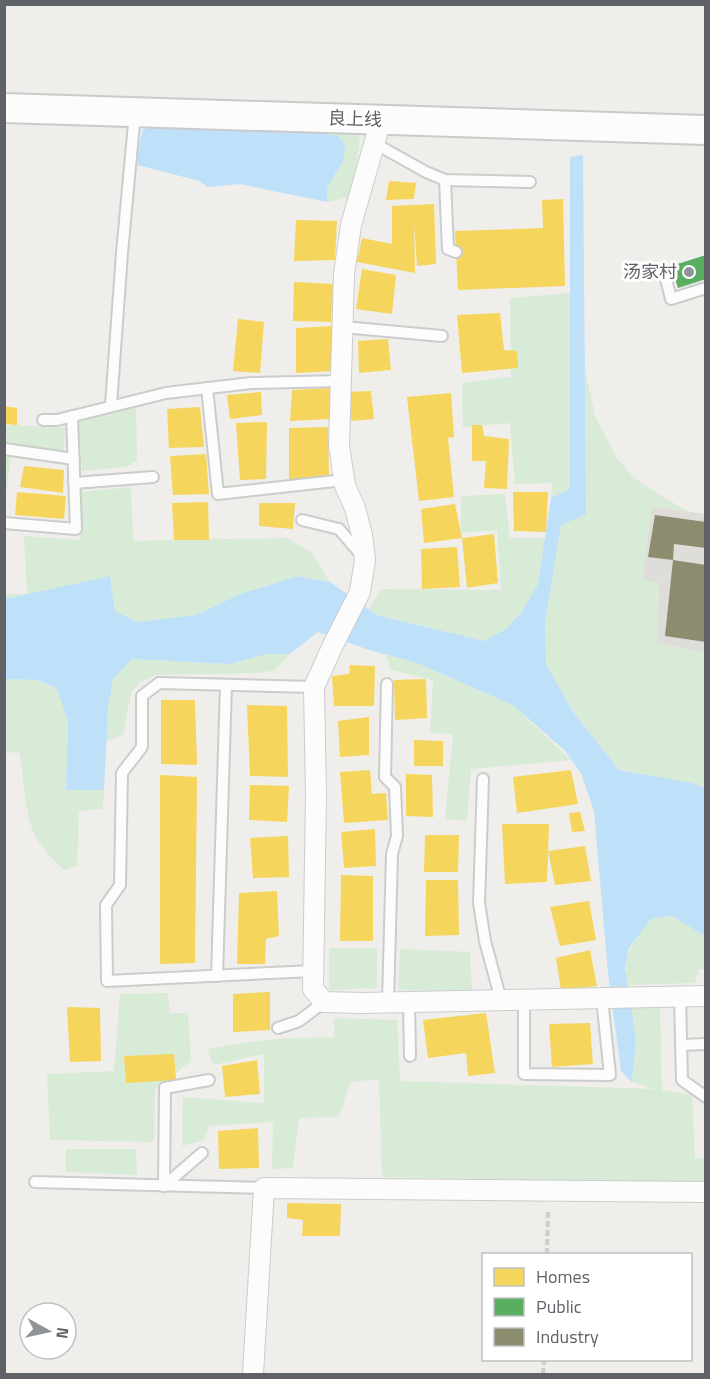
<svg xmlns="http://www.w3.org/2000/svg" width="710" height="1379" viewBox="0 0 710 1379" font-family="'Titillium Web','Noto Sans SC',sans-serif">
<style>
.industrial{fill:#dfddda}
.green{fill:#d8ebd6}
.water{fill:#bfe0f9}
.homes{fill:#f6d55c}
.public{fill:#5aae61}
.industry{fill:#8c8c6e}
.lines{fill:none;stroke-linecap:round;stroke-linejoin:round}
.lane-casing{stroke:#cbcccc;stroke-width:14}
.street-casing{stroke:#cbcccc;stroke-width:22}
.secondary-casing{stroke:#cacacb;stroke-width:32}
.path{stroke:#cacfcc;stroke-width:4;stroke-dasharray:6 3;stroke-linecap:butt}
.lane{stroke:#fdfcfc;stroke-width:10}
.street{stroke:#fdfcfc;stroke-width:20}
.secondary{stroke:#fdfcfc;stroke-width:28}
.poi-dot{fill:#919496;stroke:#fff;stroke-width:2}
.labels{text-anchor:middle;stroke-width:6;stroke-linejoin:round;paint-order:stroke}
.street-label{font-size:18px;fill:#5f6368;stroke:#fff}
.poi-label{font-size:18px;fill:#5f6368;stroke:#fff;text-anchor:end}
</style>
<rect width="100%" height="100%" fill="#efeeea"/>
<path class="industrial" d="M652,506L705,514V653L657,643L659,584L642,580Z"/>
<g class="green">
<path d="M292,129H356L360,141L351,197L327,202V189L343,161Z"/>
<path d="M570,293V490L551,498L552,483L515,484L510,423L463,427L462,383L511,377L510,298Z"/>
<path d="M585,369L595,416L616,457L634,478L661,496L690,512L652,506L642,579L659,583L657,643L705,653V788L692,783L619,770L573,712L546,664L545,622L561,525L586,506Z"/>
<path d="M136,408L137,461L125,467L82,471L78,421Z"/>
<path d="M10,425L65,428L64,451L5,444V428Z"/>
<path d="M5,457H11L5,500Z"/>
<path d="M131,487L133,541L287,538L312,553L330,582L298,576L240,594L196,615L137,622L115,611L110,576L5,599L4,594H27L24,536L80,540V492Z"/>
<path d="M505,494L510,538H545L538,584L521,613L506,629L484,641L377,615L369,609L381,589L501,590L497,530L461,533V496Z"/>
<path d="M267,654H290L275,670L260,673L156,675L140,682L131,693L123,735L106,741L108,709L113,679L132,659L230,664Z"/>
<path d="M386,655L417,663L513,705L571,760L471,769L467,821L445,819L453,734L430,733L433,680L391,670Z"/>
<path d="M5,679L38,680L56,688L68,720L66,790H104L103,809L79,811L77,866L64,870C53,860 40,847 34,833C25,813 23,775 20,753L5,752Z"/>
<path d="M672,916L705,936V969H699L695,983L627,985C623,952 632,944 651,919Z"/>
<path d="M329,948H377V988L329,990Z"/>
<path d="M400,949L470,952L472,991L398,990Z"/>
<path d="M168,993L170,1013H188L191,1061L155,1089L154,1142L50,1140L47,1074L114,1071L120,994Z"/>
<path d="M631,1008H660L662,1090L692,1095L695,1158L705,1159V1183L382,1177L379,1079L350,1082L339,1117L299,1118L293,1168L272,1169L273,1122L209,1126L204,1140L182,1146L183,1097L264,1103V1054L213,1065L208,1049C249,1041 292,1036 334,1038V1018L397,1020L400,1081L655,1089L632,1082L636,1038Z"/>
<path d="M66,1149H136L137,1175L66,1172Z"/>
</g>
<g class="water">
<path d="M153,124L292,129L338,136L345,145L343,161L327,188V202L240,184L208,187L199,181L138,165V151L142,131Z"/>
<path d="M583,155L586,514L561,525L545,622L546,664L573,712L619,770L692,783L705,788V936L672,916L651,919L629,948L625,968L636,1038L632,1082L621,1071L608,973L594,811L581,773L565,751L513,705L417,663L369,650L318,632L290,654H267L230,664L132,659L113,679L108,709L104,790H66L68,720L56,688L38,680L5,679V599L110,576L115,611L137,622L196,615L240,594L298,576L330,582L377,615L484,641L506,629L521,613L538,584L551,498L570,489V157Z"/>
</g>
<g class="homes">
<path d="M389,181L416,183L414,199L386,200Z"/>
<path d="M563,199L565,286L458,290L455,231L543,228L542,200Z"/>
<path d="M434,204L436,264L417,266L414,224L415,273L357,262L362,238L392,244V206Z"/>
<path d="M296,220L337,221L335,260L294,261Z"/>
<path d="M362,269L396,275L392,314L356,309Z"/>
<path d="M294,282L333,284L331,322L293,321Z"/>
<path d="M500,313L504,350L517,351L518,368L462,373L457,315Z"/>
<path d="M238,319L264,322L260,373L233,371Z"/>
<path d="M332,326L334,371L296,373V328Z"/>
<path d="M388,339L391,370L359,373L358,341Z"/>
<path d="M331,388V419L290,421L292,390Z"/>
<path d="M371,391L374,419L351,421L348,392Z"/>
<path d="M261,392L262,415L230,419L227,395Z"/>
<path d="M451,393L454,437L448,438L454,497L419,501L407,397Z"/>
<path d="M4,406L17,408V425L4,424Z"/>
<path d="M200,407L204,447L169,448L167,409Z"/>
<path d="M267,422L266,479L240,480L236,423Z"/>
<path d="M472,425H482L484,436L509,439L507,489L484,488L486,461H472Z"/>
<path d="M328,427L329,475L289,480V428Z"/>
<path d="M206,454L209,494L173,495L170,456Z"/>
<path d="M24,466L64,470L63,493L20,487Z"/>
<path d="M17,492L66,496L64,519L15,515Z"/>
<path d="M513,492H548L546,532L514,531Z"/>
<path d="M208,502L209,540H174L172,503Z"/>
<path d="M259,503H295L293,529L259,526Z"/>
<path d="M455,504L462,538L424,543L421,509Z"/>
<path d="M494,534L498,583L467,588L462,538Z"/>
<path d="M457,547L460,587L422,589L421,549Z"/>
<path d="M350,665L375,666L374,706H334L332,676L349,674Z"/>
<path d="M426,679L427,718L395,720L394,680Z"/>
<path d="M161,700H195L197,765L161,764Z"/>
<path d="M247,705L287,706L288,777L250,776Z"/>
<path d="M369,717V755L340,757L338,721Z"/>
<path d="M414,740L443,741V766H414Z"/>
<path d="M370,770L372,794L386,793L388,820L344,823L340,772Z"/>
<path d="M571,770L578,804L517,813L513,777Z"/>
<path d="M406,774L432,775L433,817L406,816Z"/>
<path d="M160,775L197,777L195,963L160,964Z"/>
<path d="M250,785L289,786L287,822L249,820Z"/>
<path d="M580,812L585,831L572,832L569,813Z"/>
<path d="M502,824H549L547,882L505,884Z"/>
<path d="M375,829L376,866L344,868L341,832Z"/>
<path d="M425,835H459L458,872H424Z"/>
<path d="M288,836L289,877L253,878L250,838Z"/>
<path d="M585,846L591,881L555,885L548,851Z"/>
<path d="M341,875L373,876V941H340Z"/>
<path d="M426,880H458L459,935L425,936Z"/>
<path d="M277,891L279,936L266,939L265,964H237L239,893Z"/>
<path d="M589,901L596,940L560,946L550,907Z"/>
<path d="M590,950L597,986L561,990L556,958Z"/>
<path d="M270,992V1030L233,1032V994Z"/>
<path d="M67,1007L100,1008L101,1061L70,1062Z"/>
<path d="M486,1013L495,1073L468,1076L466,1053L428,1058L423,1020Z"/>
<path d="M590,1023L593,1064L552,1067L549,1024Z"/>
<path d="M174,1054L176,1080L126,1083L124,1056Z"/>
<path d="M257,1060L260,1094L225,1097L222,1066Z"/>
<path d="M258,1128L259,1168L219,1169L218,1131Z"/>
<path d="M287,1203L341,1204L340,1236H302L303,1220L287,1218Z"/>
</g>
<path class="public" d="M706,255V279L678,288L671,266Z"/>
<g class="industry">
<path d="M655,515L706,522V548L674,544L673,560L648,557Z"/>
<path d="M673,560L706,565V642L665,636Z"/>
</g>
<g class="lines">
<defs>
<g id="lane">
<path d="M374,143L426,172L445,180L530,182"/>
<path d="M445,180L448,249L456,252"/>
<path d="M666,279L671,299L706,288"/>
<path d="M343,327L442,336"/>
<path d="M207,388L218,494L344,480"/>
<path d="M111,405L122,253L135,113"/>
<path d="M43,420H57L166,393L251,383L341,381"/>
<path d="M4,449L74,459"/>
<path d="M74,483L153,477"/>
<path d="M302,520L339,529L363,557"/>
<path d="M4,523L76,529L72,416"/>
<path d="M387,684L385,777L395,787L397,836L392,854L388,1002"/>
<path d="M483,779L479,903L485,941L501,1000"/>
<path d="M313,971L107,981L106,905L120,885L122,773L142,747V696L159,683L314,687"/>
<path d="M217,976L226,685"/>
<path d="M680,997L682,1080L706,1097"/>
<path d="M524,1000V1074L610,1075L602,998"/>
<path d="M409,1002L410,1056"/>
<path d="M278,1028L299,1021L324,1002"/>
<path d="M681,1045L706,1044"/>
<path d="M35,1182L264,1188"/>
<path d="M164,1186L165,1088L209,1080"/>
<path d="M164,1186L202,1153"/>
</g>
<g id="street">
<path d="M381,120L351,225L344,274L339,445L345,486L355,508L362,535L365,560L360,592L333,645L314,687L316,795L313,989L324,1002L361,1003L706,996"/>
<path d="M253,1374L264,1188L706,1192"/>
</g>
<path id="secondary" d="M4,108L706,130"/>
</defs>
<use href="#lane" class="lane-casing"/>
<use href="#street" class="street-casing"/>
<use href="#secondary" class="secondary-casing"/>
<g class="path">
<path d="M547,1254L548,1209"/>
<path d="M543,1374L544,1360"/>
</g>
<use href="#lane" class="lane"/>
<use href="#street" class="street"/>
<use href="#secondary" class="secondary"/>
</g>
<circle class="poi-dot" cx="689" cy="272" r="6"/>
<g class="labels">
<g class="street-label">
<text transform="translate(355 119) rotate(2)" y="6">良上线</text>
</g>
<g class="poi-label">
<text x="677" y="278">汤家村</text>
</g>
</g>
<rect width="710" height="1379" fill="none" stroke="#5f6368" stroke-width="12"/>
<rect x="482" y="1253" width="210" height="108" fill="#ffffff" stroke="#bfc1c3" stroke-width="1.5"/>
<rect x="494" y="1268" width="30" height="18" fill="#f6d55c" stroke="#bfc1c3" stroke-width="1.5"/>
<text x="536" y="1283" font-size="18" fill="#5f6368">Homes</text>
<rect x="494" y="1298" width="30" height="18" fill="#5aae61" stroke="#bfc1c3" stroke-width="1.5"/>
<text x="536" y="1313" font-size="18" fill="#5f6368">Public</text>
<rect x="494" y="1328" width="30" height="18" fill="#8c8c6e" stroke="#bfc1c3" stroke-width="1.5"/>
<text x="536" y="1343" font-size="18" fill="#5f6368">Industry</text>
<g transform="translate(48 1331) rotate(98)"><circle r="28" fill="#ffffff" stroke="#bfc1c3" stroke-width="1.5"/>
<path d="M0-4.5L10 22L0 15L-10 22Z" fill="#919496"/>
<text y="-9" font-size="16" font-weight="bold" text-anchor="middle" fill="#5f6368">N</text>
</g>
</svg>
